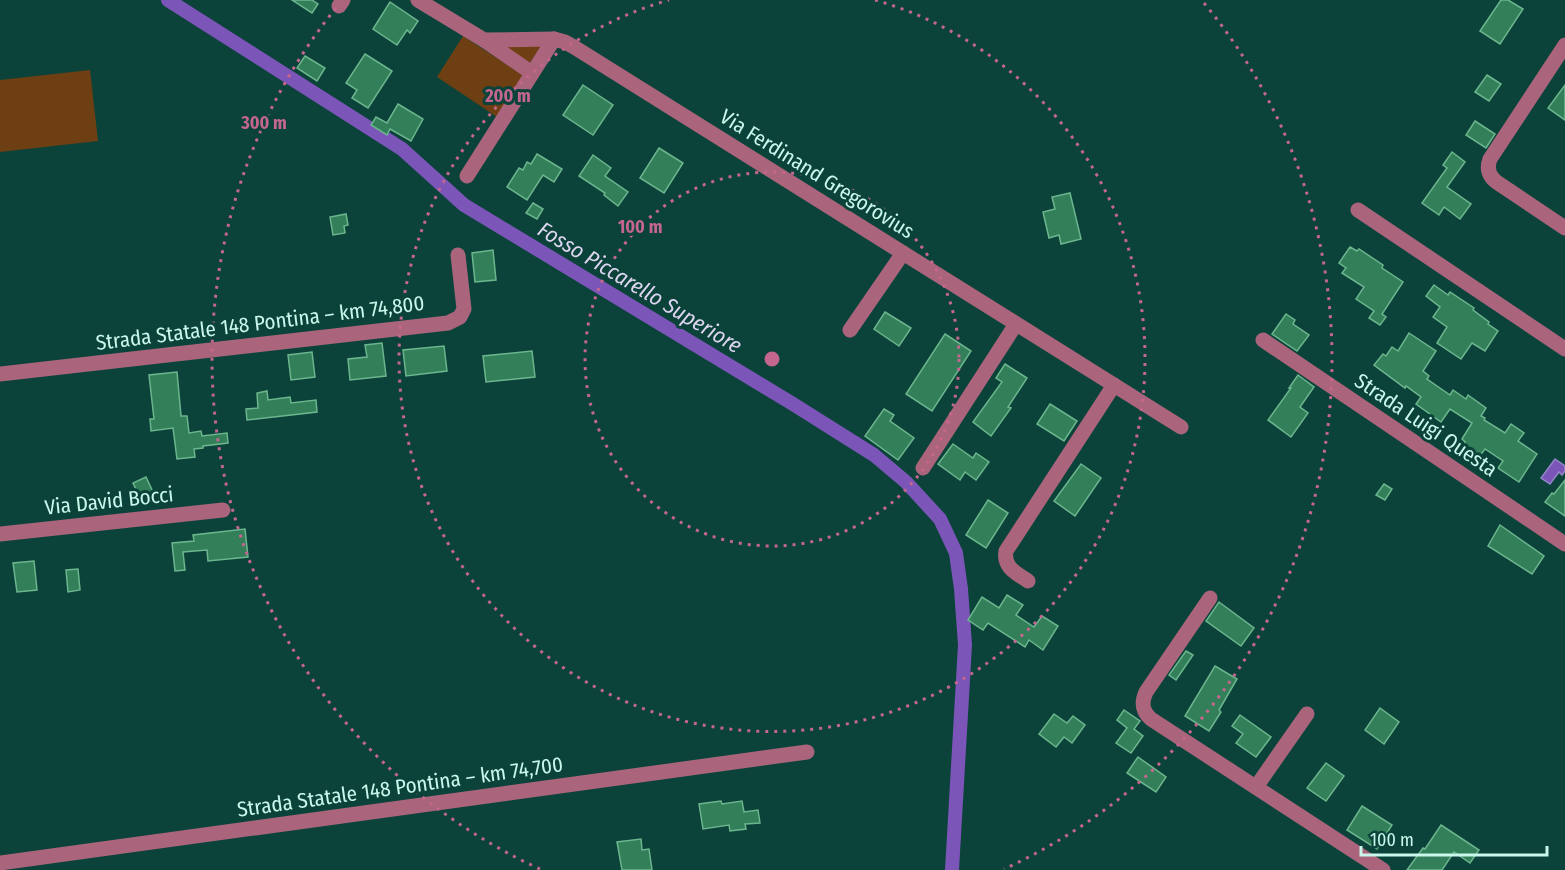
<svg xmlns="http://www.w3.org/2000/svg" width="1565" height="870" viewBox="0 0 1565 870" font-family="'Fira Sans Condensed',sans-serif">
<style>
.green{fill:#6e3f12}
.water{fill:#7b55b7;stroke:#9386c7;stroke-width:1.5}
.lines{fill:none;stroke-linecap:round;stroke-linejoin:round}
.canal{stroke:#7b55b7;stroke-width:14}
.building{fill:#337f5a;stroke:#6cb68e;stroke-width:1.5}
.minor{stroke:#aa647b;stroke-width:15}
.ring{fill:none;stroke:#c5668e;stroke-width:3;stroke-dasharray:3 6}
.labels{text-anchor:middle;stroke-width:6;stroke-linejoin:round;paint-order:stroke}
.street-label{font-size:21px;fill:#caf7ec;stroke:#0b433a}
.water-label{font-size:22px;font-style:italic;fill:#ded6f0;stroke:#0b433a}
.centre{fill:#c5668e;stroke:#0b433a;stroke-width:3}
.ring-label{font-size:18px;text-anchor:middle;font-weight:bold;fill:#c5668e;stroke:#0b433a;stroke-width:6;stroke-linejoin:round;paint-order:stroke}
</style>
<rect width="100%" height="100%" fill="#0b433a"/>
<g class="green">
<path d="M463,36L524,76L497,117L437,77Z"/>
<path d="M542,45L529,64L503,47Z"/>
<path d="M90,70L98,141L0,152V80Z"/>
</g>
<path class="water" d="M1555,459L1565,466V471L1562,475L1559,472L1550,484L1541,478Z"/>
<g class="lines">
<path class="canal" d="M168,0L402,149L464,205L793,404L874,455L906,482L940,519L956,553L961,589L965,645L952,870"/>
</g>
<g class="building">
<path d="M292,0H312L318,4L312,13Z"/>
<path d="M1501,0H1508L1523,9L1500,44L1480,31Z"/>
<path d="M390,2L418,21L410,33L407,30L397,45L373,29Z"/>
<path d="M365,54L392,71L368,108L352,98L357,90L346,83Z"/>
<path d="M305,56L325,68L317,81L297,68Z"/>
<path d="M1487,75L1501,84L1489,101L1475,92Z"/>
<path d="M583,85L613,105L593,135L563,115Z"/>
<path d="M1565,85V120L1548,108Z"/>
<path d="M398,104L423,119L411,141L390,129L387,135L371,125L376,117L387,123Z"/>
<path d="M1475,121L1495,134L1486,148L1466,135Z"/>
<path d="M659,148L683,163L664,193L640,178Z"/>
<path d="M1452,152L1465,162L1447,187L1471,204L1460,219L1444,207L1439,215L1422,203L1447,168L1443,165Z"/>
<path d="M537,154L562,169L554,182L543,175L527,200L507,187L519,168L523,170L527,162L531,164Z"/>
<path d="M593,155L611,168L605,176L628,192L618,206L604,195L605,193L579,176Z"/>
<path d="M1070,193L1081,239L1061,244L1059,235L1049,238L1043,212L1055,209L1052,197Z"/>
<path d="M533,203L543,209L537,219L526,213Z"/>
<path d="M346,214L348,225L344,226L345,233L333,235L330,217Z"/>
<path d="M1350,247L1357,251L1359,249L1383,265L1382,268L1403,282L1382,314L1386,317L1380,325L1369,318L1374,311L1356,299L1364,287L1342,273L1346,268L1339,263Z"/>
<path d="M493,250L496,280L475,282L472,253Z"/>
<path d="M1434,285L1448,295L1450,292L1474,308L1473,310L1489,322L1488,324L1498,331L1485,351L1472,343L1461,359L1437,343L1447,327L1433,317L1440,307L1426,296Z"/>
<path d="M885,312L911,328L899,346L874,329Z"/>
<path d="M1286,314L1295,320L1293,324L1309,335L1297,351L1272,334Z"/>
<path d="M1409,333L1436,351L1423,371L1429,376L1427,379L1450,395L1453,390L1466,399L1468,395L1486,408L1481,416L1485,418L1484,420L1505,433L1511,424L1524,433L1518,441L1537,454L1519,482L1498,468L1503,461L1485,449L1479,457L1463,446L1465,442L1462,439L1472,423L1450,409L1441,422L1416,404L1421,397L1406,386L1405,388L1374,365L1383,354L1386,356L1392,347L1398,351Z"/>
<path d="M945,334L971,351L932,411L906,394Z"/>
<path d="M382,343L386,376L350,380L348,359L367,357L365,345Z"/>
<path d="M444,346L447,371L406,376L403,350Z"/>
<path d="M532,351L535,377L486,382L483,356Z"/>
<path d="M312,352L315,377L291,380L288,355Z"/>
<path d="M1005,364L1027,378L1008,407L1011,408L991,436L973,422L1002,382L996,378Z"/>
<path d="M177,372L181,416H187L189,433L201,431L202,436L227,433L228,443L203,446V448L194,449L195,457L177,459L173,428L151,431L150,419H154L149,375Z"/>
<path d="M1298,375L1314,387L1300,407L1308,413L1291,437L1268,420L1291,388H1289Z"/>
<path d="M267,391L268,400L290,397L291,403L316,400L317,412L247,420L246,409L258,408L257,393Z"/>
<path d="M1050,404L1077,421L1064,441L1037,424Z"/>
<path d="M884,409L894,415L890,421L914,438L898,460L865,436Z"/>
<path d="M953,444L973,458L976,453L989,462L976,480L965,472L960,480L938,464Z"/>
<path d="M1081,464L1101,478L1075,516L1054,501Z"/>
<path d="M146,477L153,492L140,498L133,483Z"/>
<path d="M1565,480V516L1545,502L1552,493L1554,494Z"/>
<path d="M1384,484L1392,489L1385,500L1376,495Z"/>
<path d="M988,500L1008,513L986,548L966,535Z"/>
<path d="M1500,525L1544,556L1532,574L1488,546Z"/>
<path d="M245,529L248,557L208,561L207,550L183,552L185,570L175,571L172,543L194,541L193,535Z"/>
<path d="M34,561L37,590L17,592L13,563Z"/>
<path d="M78,569L80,590L68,592L66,570Z"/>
<path d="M1007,595L1023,605L1016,615L1034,627L1042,616L1058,626L1043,650L1029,640L1025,647L988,623L983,630L968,620L982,597L999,608Z"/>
<path d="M1219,602L1254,628L1241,646L1206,621Z"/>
<path d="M1186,651L1193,655L1176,680L1169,675Z"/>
<path d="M1215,666L1237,679L1219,710L1221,712L1209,731L1185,716Z"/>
<path d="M1380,708L1399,722L1384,744L1365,730Z"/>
<path d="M1124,710L1140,721L1134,729L1143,736L1131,753L1116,743L1127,728L1117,720Z"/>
<path d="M1054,714L1067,723L1073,716L1085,725L1072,743L1064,737L1056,747L1039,734Z"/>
<path d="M1240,715L1271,737L1256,757L1236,743L1243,734L1232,726Z"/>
<path d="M1138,757L1166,777L1156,792L1127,773Z"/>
<path d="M1326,763L1344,776L1326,801L1307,788Z"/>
<path d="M721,801L722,804L742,801L744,812L758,810L760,823L745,824L746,829L730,831L729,825L703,829L699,804Z"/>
<path d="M1362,806L1392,825L1377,849L1347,830Z"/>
<path d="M1441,825L1479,850L1470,863L1454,852L1442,870H1407L1423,848L1425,849Z"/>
<path d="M641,839L642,850L649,849L652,870H622L617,842Z"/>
</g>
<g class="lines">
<g class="minor">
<path d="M418,0L484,40L554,39L565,42L574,47L1181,427"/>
<path d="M339,6L343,0"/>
<path d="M484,40L532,73"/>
<path d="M1565,45L1490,159C1486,169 1489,177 1498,183L1565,228"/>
<path d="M467,176L554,39"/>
<path d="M1358,210L1565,349"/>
<path d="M850,330L903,253"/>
<path d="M1263,340L1565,544"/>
<path d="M0,374L448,323L460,317L464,309L458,255"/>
<path d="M923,468L1016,324"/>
<path d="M0,534L223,510"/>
<path d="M1028,581C1016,573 1003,567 1006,551L1114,385"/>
<path d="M1210,598L1146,692C1141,703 1142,711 1151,719L1383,870"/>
<path d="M1256,787L1307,714"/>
<path d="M0,863L807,752"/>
</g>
</g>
<g class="ring">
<circle cx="772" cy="359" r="187"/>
<path d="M875 0A373 373 0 1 1 669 0"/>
<path d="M540 869A560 560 0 0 1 340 3M1204 3A560 560 0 0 1 1004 869"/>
</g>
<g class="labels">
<g class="street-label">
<text transform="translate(817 174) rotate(32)" y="7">Via Ferdinand Gregorovius</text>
<text transform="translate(260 323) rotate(-7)" y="7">Strada Statale 148 Pontina – km 74,800</text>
<text transform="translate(1426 425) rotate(34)" y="7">Strada Luigi Questa</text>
<text transform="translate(109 501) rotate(-6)" y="7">Via David Bocci</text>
<text transform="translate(400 787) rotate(-8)" y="7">Strada Statale 148 Pontina – km 74,700</text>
</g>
<g class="water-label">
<text transform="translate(640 287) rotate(31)" y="8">Fosso Piccarello Superiore</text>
</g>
</g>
<circle cx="772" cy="359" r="9" class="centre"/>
<g class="ring-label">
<text x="508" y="102">200 m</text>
<text x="264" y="129">300 m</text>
<text x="640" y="233">100 m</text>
</g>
<path d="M1361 846v9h186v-9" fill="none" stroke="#caf7ec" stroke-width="3"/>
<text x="1370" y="846" font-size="18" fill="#caf7ec" stroke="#0b433a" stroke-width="4.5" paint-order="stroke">100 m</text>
</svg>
